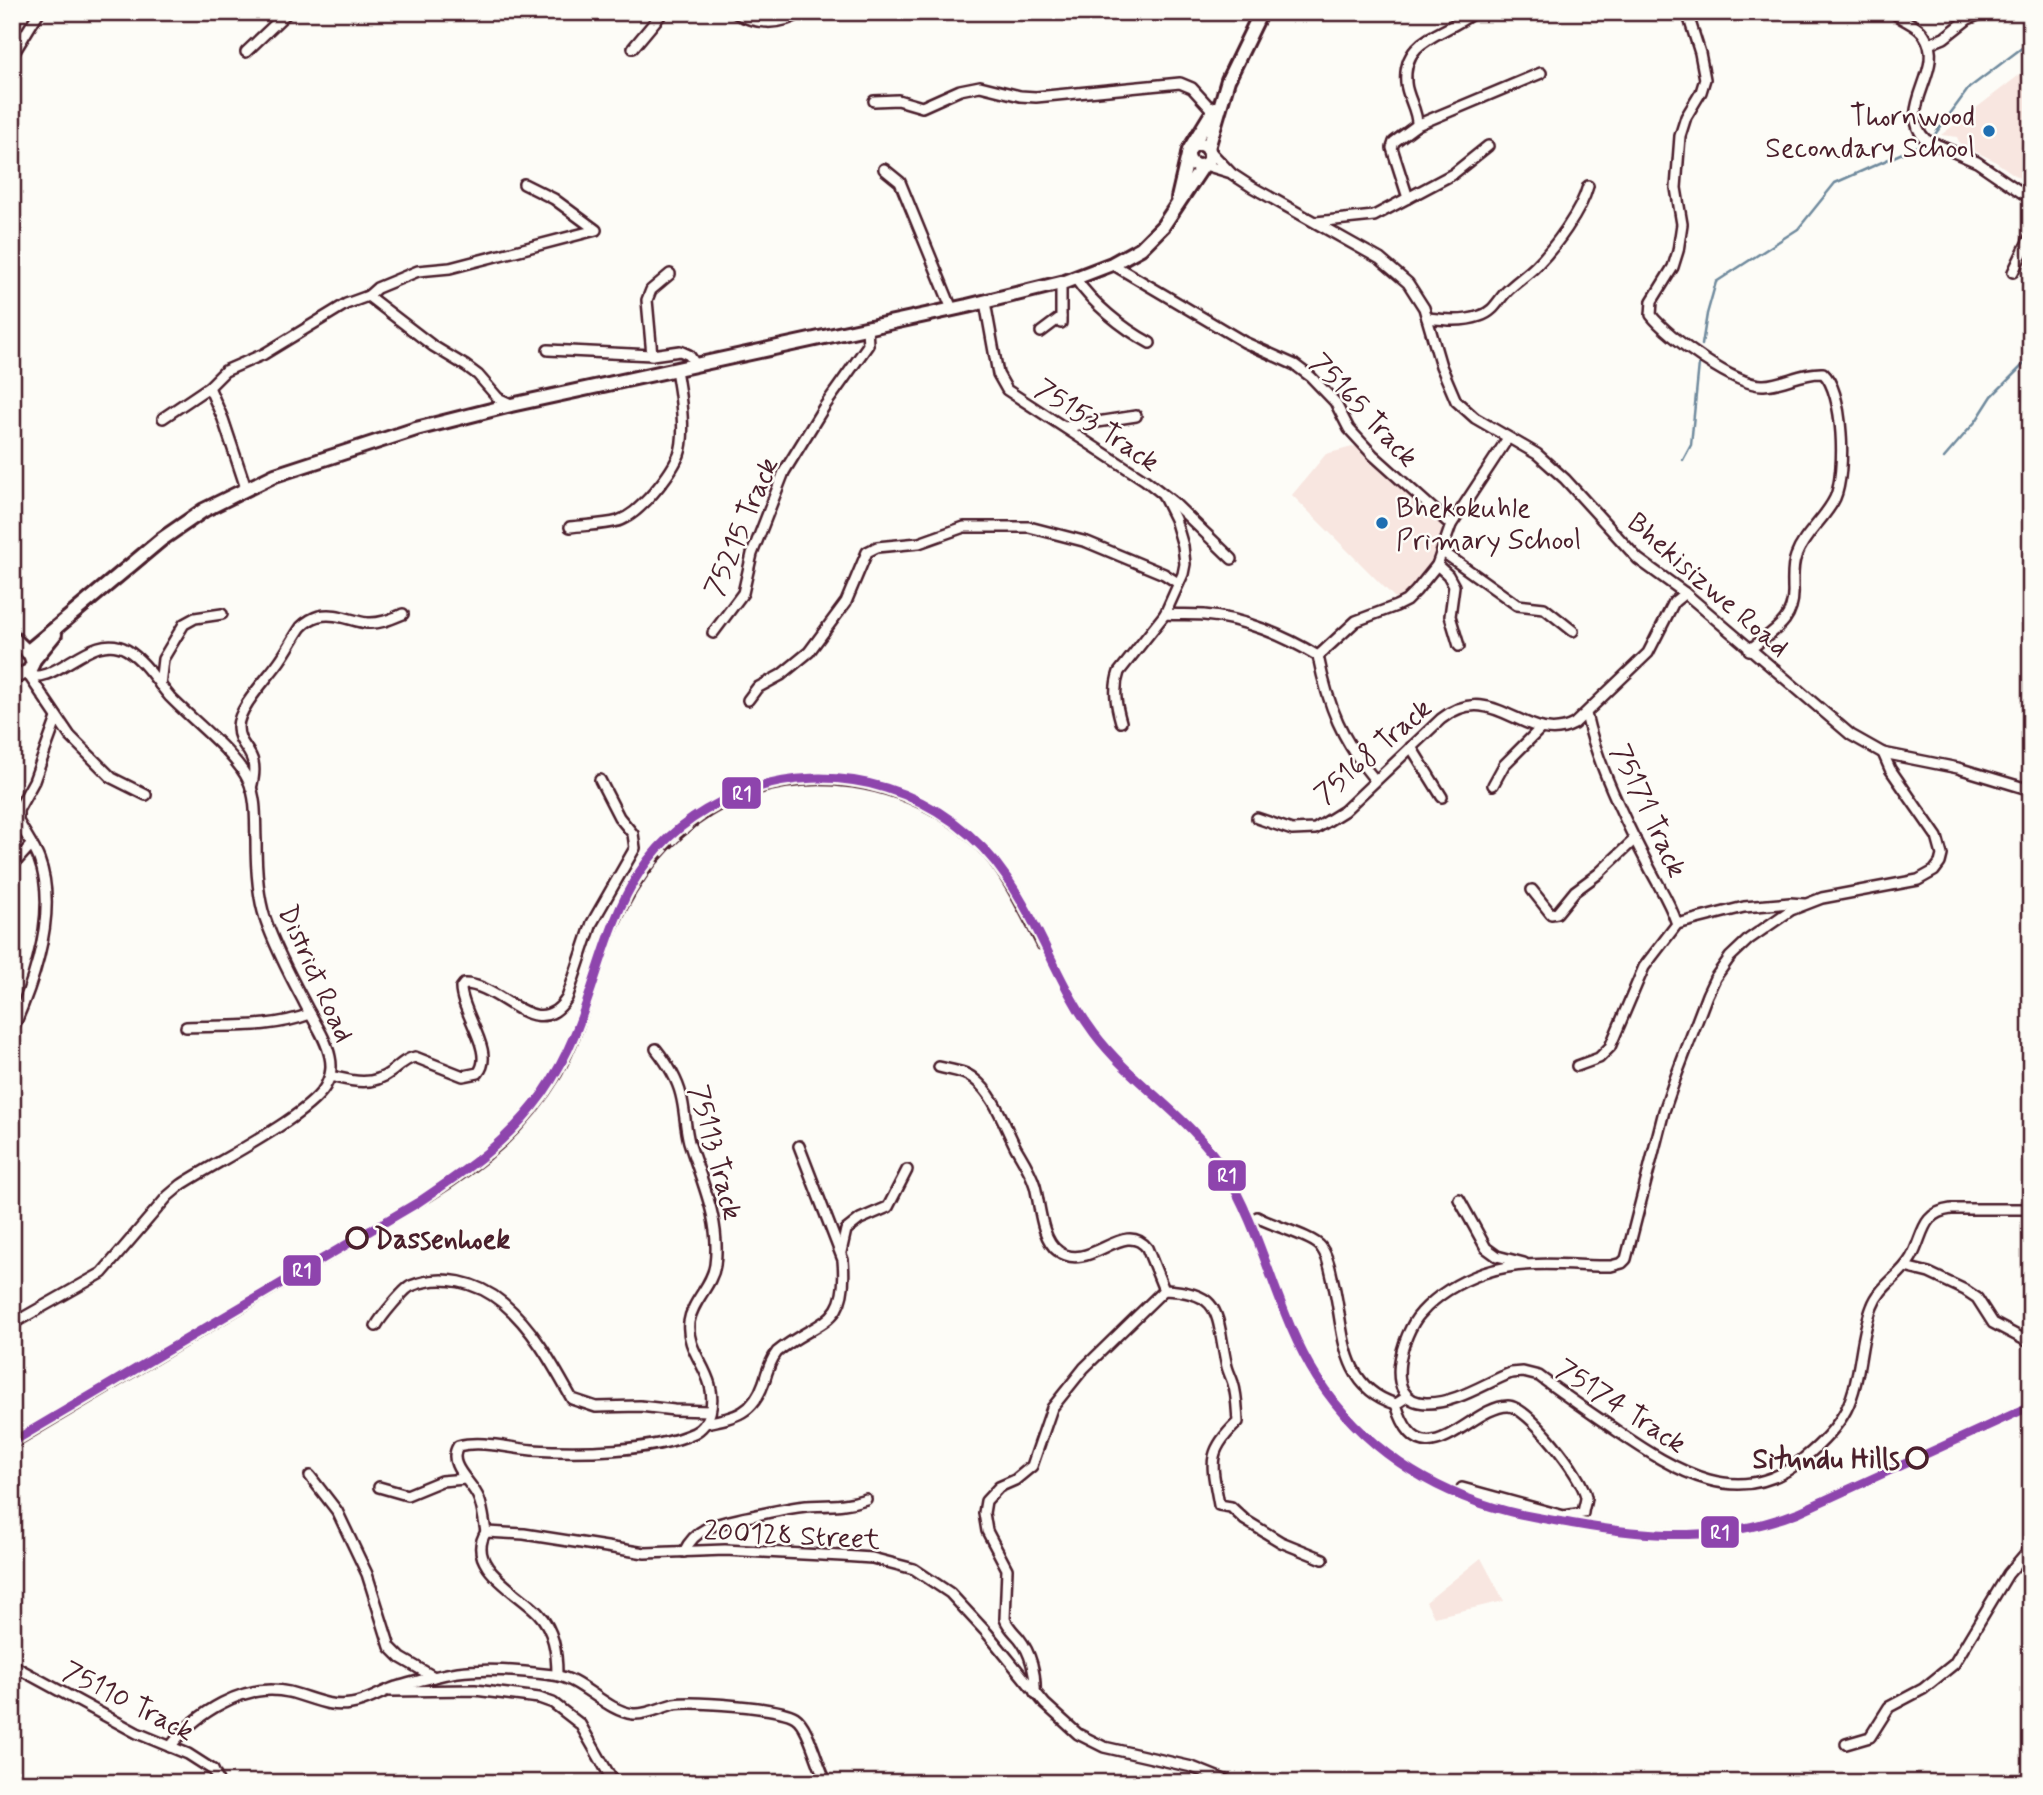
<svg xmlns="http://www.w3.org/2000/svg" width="2043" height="1795" viewBox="0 0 2043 1795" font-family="Mynerve,sans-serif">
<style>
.built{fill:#f8e6e0}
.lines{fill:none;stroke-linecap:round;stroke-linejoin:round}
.stream{stroke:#6f8a9d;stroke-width:2.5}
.street-casing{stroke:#4a1f2b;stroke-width:14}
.secondary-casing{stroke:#4a1f2b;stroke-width:18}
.street{stroke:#fdfcf7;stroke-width:9}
.secondary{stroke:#fdfcf7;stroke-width:12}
.rail-casing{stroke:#4a1f2b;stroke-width:5}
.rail{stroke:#fdfcf7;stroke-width:2.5;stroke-dasharray:8;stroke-linecap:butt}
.rail-1-casing{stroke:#fdfcf7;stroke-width:14}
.rail-1{stroke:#8e44ad;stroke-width:9}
.poi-dot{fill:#1f6fb2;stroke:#fdfcf7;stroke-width:2.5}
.stop-dot{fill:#fdfcf7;stroke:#4a1f2b;stroke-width:3.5}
.labels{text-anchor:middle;stroke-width:5;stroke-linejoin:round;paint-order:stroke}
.poi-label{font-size:28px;fill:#4a1f2b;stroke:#fdfcf7;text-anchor:end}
.street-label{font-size:28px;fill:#4a1f2b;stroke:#fdfcf7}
.stop-label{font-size:28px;font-weight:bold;fill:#4a1f2b;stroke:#fdfcf7;text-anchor:start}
.line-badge{stroke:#fdfcf7;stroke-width:2.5}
.badge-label{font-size:19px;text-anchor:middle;font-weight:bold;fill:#fff}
</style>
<rect width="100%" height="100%" fill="#fdfcf7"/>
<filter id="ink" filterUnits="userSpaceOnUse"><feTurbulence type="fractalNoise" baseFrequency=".0143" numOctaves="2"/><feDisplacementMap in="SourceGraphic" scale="14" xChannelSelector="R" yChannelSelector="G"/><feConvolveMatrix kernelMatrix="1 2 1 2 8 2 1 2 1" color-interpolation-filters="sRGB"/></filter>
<g filter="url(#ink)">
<g class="built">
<path d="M2031,66V186L1993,160L1960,144L1957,137L1941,135Z"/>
<path d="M1356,446L1442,520L1441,547L1437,560L1412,589L1397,600L1292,495L1326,454Z"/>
<path d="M1481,1558L1504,1601L1434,1617L1426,1602Z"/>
</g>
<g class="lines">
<g class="stream">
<path d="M1933,137L1969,88L2031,41"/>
<path d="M1702,345L1707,314L1716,282L1798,229L1835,183L1925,143"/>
<path d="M1944,458L1976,421L1992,396L2031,357"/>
<path d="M1683,460L1691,445L1699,364"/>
</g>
<defs>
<g id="street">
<path d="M734,12C755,25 781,26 802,12"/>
<path d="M1687,12L1700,53L1705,79L1701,92L1686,117L1680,136L1676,188L1682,224L1678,251L1673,267L1652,301L1651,315C1668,337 1737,387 1764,385C1784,384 1802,372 1823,373C1844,392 1846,473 1835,498C1825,519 1804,534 1796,556C1792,566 1793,577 1793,588C1795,622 1773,631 1749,650"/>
<path d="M1893,12C1902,21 1917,24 1924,35C1948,69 1894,108 1926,140L1977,162L2031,199"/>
<path d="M1929,44L1944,38L1968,19L1986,12"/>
<path d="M633,48L663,12"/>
<path d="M246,52L288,12"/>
<path d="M12,56L39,12"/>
<path d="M874,101L898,100L922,107L960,90L980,86L1020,96L1036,97L1180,83L1192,88L1213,111"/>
<path d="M1417,125L1541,73"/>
<path d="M1210,151L1232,174L1252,187L1380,259L1408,283L1424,308L1441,366L1456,401L1475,418L1537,454L1565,479L1638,559L1685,593L1851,735L1883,753L1958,768L2031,790"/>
<path d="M1205,165L1228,172"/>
<path d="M884,169L900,182L952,309"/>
<path d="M1408,198L1392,148L1394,142L1417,125C1418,111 1407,97 1406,83C1402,37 1445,36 1474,12"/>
<path d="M1316,222L1374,216L1453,174L1488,146"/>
<path d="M1112,264L1244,342L1295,365L1311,377L1335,402L1349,429L1373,455L1451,525"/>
<path d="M2013,272L2031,235"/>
<path d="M1075,278C1093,304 1122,328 1150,343"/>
<path d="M1061,283V323"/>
<path d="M368,296L377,288L418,271L450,268L596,230L554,199L524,184"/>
<path d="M985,302L998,374L1007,390L1145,480L1173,502L1232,559"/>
<path d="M1427,318C1445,320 1463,322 1480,316C1494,312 1498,300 1507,291C1516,282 1527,275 1536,266C1555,247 1581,212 1588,186"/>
<path d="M1041,332L1061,317"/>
<path d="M548,350L652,355L680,351L689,355L696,365"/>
<path d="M652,355L647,300L651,290L670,274"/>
<path d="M209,387L223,419L246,488"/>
<path d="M163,418L209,387L225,371L264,354L346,304L368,296L433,346L466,366L478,375L498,398L511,404"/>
<path d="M1065,427L1136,416"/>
<path d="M570,527C585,525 603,525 618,521C630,517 639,508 648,499C659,487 672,471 679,455C687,434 680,392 676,370"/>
<path d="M1443,552L1517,605L1544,608L1573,631"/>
<path d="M1437,565L1448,575L1454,586L1450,616L1459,646"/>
<path d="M1165,614C1178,615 1191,614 1204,615C1243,618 1285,636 1318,656C1328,706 1342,741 1375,780"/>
<path d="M713,633L743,593L752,554L784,472L824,407L868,345L867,328"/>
<path d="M1318,656L1356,621L1396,606L1406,601L1416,591L1437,565L1451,525L1508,438"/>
<path d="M30,677L70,736L112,778L146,795"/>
<path d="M160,685L163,659L184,624L195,618L222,614"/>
<path d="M748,700L757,688L781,675L809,652L846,602L867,552L877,547L919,543L964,527H1029L1087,542L1164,574L1178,583"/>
<path d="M1586,714C1596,760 1626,823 1648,865C1658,885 1670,902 1677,924"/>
<path d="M1121,722C1116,705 1113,689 1119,672L1165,614L1183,574L1185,564L1183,546L1175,519L1164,497"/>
<path d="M1411,747L1442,797"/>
<path d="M1883,753L1890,769L1937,837L1942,855L1940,863L1934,871L1918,880L1822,898L1791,910L1749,939L1730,957L1715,978L1707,995L1675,1079L1664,1111L1626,1259L1622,1263L1611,1266C1569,1266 1524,1259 1484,1273C1461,1281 1437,1295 1421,1313C1402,1333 1381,1402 1426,1403C1455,1404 1485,1383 1511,1373L1523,1372L1539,1376C1564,1395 1591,1413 1617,1431C1674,1470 1741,1513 1804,1458C1820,1445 1836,1429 1846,1410C1862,1378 1859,1340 1872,1307C1880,1285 1900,1277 1911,1258C1924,1236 1920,1213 1951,1209H2031"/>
<path d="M1493,785L1504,765L1541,728"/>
<path d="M251,788C262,749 238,751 238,727C238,707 270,676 281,659C288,649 294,637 301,627C306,622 312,618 319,616C336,612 351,621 367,623C380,624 391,619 403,614"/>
<path d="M1257,818L1292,830L1315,829L1344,811L1441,719C1494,677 1527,749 1574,724L1648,653L1674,602L1685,593"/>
<path d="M12,866L31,845"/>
<path d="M1532,890L1551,914L1557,913L1575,891L1598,874L1635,839"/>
<path d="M186,1027C229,1025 270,1029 310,1014"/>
<path d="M12,1031C34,982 59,912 39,859C34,846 25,834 18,821V810L34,781L57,718"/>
<path d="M1577,1066L1599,1058L1610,1047L1644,967L1677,924L1744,907L1790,903L1804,904"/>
<path d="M939,1067C950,1070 965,1071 974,1079C995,1095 1004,1125 1016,1148C1023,1160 1031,1172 1035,1186C1040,1205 1041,1239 1058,1251C1089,1274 1124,1218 1147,1248L1164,1290"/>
<path d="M330,1076C352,1081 371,1087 391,1072C399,1066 405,1059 415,1057L463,1076L478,1073C496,1053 461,1012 461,988L464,984C500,983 537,1045 567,998L592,923L635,848L633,834L619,817L600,780"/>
<path d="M12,1156L16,1149"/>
<path d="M1459,1199L1486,1248L1497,1256L1524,1263"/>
<path d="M1257,1217C1272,1226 1313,1236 1321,1247C1327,1255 1330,1267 1332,1277C1345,1326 1337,1386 1396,1404"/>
<path d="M841,1252L846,1230L860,1219L888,1207L907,1170"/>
<path d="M1905,1267L1929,1273L1965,1290L1977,1298L1993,1323L2029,1342"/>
<path d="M12,1324L102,1273L168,1196L181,1185C212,1164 315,1114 327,1083C331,1075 332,1066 330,1057C326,1037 312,1019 303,1000C289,974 275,947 265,918C257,894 256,865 256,840C255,821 257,800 249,782C237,754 193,721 170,697C157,682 145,661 127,650C91,628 55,689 24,674"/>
<path d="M376,1326C381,1317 404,1289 411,1286C442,1273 478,1282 503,1303C533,1328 553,1365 572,1399L596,1407L640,1406L674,1410L710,1411"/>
<path d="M1407,1397L1396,1404C1421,1487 1470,1406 1508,1406C1528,1406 1583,1477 1586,1497C1586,1502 1583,1509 1583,1513L1564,1516L1462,1488"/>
<path d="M705,1423C736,1417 753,1414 764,1382C767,1371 770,1361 777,1352C819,1318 849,1328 843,1260L799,1146"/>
<path d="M310,1476L337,1511L367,1574L390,1647L401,1658L434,1677"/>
<path d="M379,1487L407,1495L441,1481L465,1479"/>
<path d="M486,1532C484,1521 483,1509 479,1499C473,1482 446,1466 458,1446C481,1440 509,1448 532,1450C578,1453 652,1452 694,1433C702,1429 708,1421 710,1413C720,1373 685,1356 689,1322C692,1301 712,1286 715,1265C721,1221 702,1183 689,1142C685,1127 685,1110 681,1095C677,1078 667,1063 656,1049"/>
<path d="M684,1552C696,1525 721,1523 747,1517C767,1513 786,1508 806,1506C827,1505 846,1506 866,1499"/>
<path d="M12,1665L137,1733L188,1754L213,1770L219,1783"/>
<path d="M557,1675C557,1652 554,1630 538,1613C518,1592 464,1566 486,1532L524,1534L645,1553L725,1550L842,1556L872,1558L914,1569L950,1593L987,1633L1045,1704L1078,1734L1104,1747L1192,1767L1232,1783"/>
<path d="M390,1691L475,1690L539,1698L553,1703L580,1724L611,1778L617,1783"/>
<path d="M1035,1693C1036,1674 1031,1653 1019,1638C1013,1631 1008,1627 1005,1619L1007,1569L987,1531L984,1513L986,1501L999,1487L1015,1480L1032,1466L1052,1408L1084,1368L1164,1290C1223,1292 1216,1315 1226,1362C1227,1370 1231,1376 1233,1383C1237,1395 1237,1409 1238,1422C1205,1453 1212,1464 1219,1505L1231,1507L1245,1520L1281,1542L1323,1559"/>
<path d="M1846,1744L1870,1737L1889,1707L1923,1689L1954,1664L2008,1574L2031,1547"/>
<path d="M170,1747C196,1713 244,1682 289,1692C310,1697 329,1708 351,1704C367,1702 381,1692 396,1687C416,1682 437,1675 458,1672C488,1668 522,1671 553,1675C582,1678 604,1710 633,1714C648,1715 661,1707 674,1704C694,1701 779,1707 795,1717C809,1726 817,1766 827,1783"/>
</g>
<g id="secondary">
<circle cx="1199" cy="155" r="11"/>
<path d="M1191,147L1215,108"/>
<path d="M1208,148L1228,80L1261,12"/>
<path d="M1178,198L1188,155"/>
<path d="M12,637L30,654L33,663L29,671L12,678"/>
<path d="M27,652L162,539L204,510L275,475L416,429L511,405L967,306L1065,282L1112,264L1141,248L1163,226L1203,166"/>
<path d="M33,661L55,634"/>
</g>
</defs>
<use href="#street" class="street-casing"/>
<use href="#secondary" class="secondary-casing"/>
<use href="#street" class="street"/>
<use href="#secondary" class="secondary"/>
<defs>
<path id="rail" d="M12,1448L431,1199C485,1166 527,1131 560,1076C587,1029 596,976 617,927C659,831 745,771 852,786C913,795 972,829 1004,883C1017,904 1028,926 1039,948"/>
</defs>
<use href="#rail" class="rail-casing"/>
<use href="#rail" class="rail"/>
<defs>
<path id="rail-1" d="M12,1442L417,1203C466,1170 508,1142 543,1093C618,986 589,856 736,795C834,754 948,790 1007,878C1041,927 1059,986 1094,1033C1132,1084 1190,1116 1224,1170C1264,1235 1276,1313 1317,1378C1361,1446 1429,1491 1507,1511C1529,1517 1552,1520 1575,1524C1654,1538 1723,1542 1799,1512L2031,1406"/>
</defs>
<use href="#rail-1" class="rail-1-casing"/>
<use href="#rail-1" class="rail-1"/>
</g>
</g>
<g class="poi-dot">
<circle cx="1989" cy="131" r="7"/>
<circle cx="1382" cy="523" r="7"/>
</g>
<g class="stop-dot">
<circle cx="357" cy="1238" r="10"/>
<circle cx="1917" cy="1458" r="10"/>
</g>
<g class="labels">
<g class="poi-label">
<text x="1975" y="125">Thornwood<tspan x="1975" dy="32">Secondary School</tspan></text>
<text x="1396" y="517" text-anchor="start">Bhekokuhle<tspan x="1396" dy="32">Primary School</tspan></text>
</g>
<g class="street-label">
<text transform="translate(1365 409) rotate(47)" y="10">75165 Track</text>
<text transform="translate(1098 424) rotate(34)" y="10">75153 Track</text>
<text transform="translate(740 526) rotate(-67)" y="10">75215 Track</text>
<text transform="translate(1709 584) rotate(41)" y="10">Bhekisizwe Road</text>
<text transform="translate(1372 750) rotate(-41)" y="10">75168 Track</text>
<text transform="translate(1650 810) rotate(65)" y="10">75171 Track</text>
<text transform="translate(317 973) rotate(66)" y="10">District Road</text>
<text transform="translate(717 1152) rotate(75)" y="10">75113 Track</text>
<text transform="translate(1622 1405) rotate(33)" y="10">75174 Track</text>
<text transform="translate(792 1534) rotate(3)" y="10">200128 Street</text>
<text transform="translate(129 1700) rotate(27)" y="10">75110 Track</text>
</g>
<g class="stop-label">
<text x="374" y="1248">Dassenhoek</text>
<text x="1900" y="1468" text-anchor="end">Situndu Hills</text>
</g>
</g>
<g class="line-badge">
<rect x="721" y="776" width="41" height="34" rx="7" fill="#8e44ad"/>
<rect x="1207" y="1159" width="40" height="33" rx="7" fill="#8e44ad"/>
<rect x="282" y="1254" width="40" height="33" rx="7" fill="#8e44ad"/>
<rect x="1700" y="1515" width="40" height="34" rx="7" fill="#8e44ad"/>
</g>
<g class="badge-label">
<text x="742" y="800">R1</text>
<text x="1227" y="1182">R1</text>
<text x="302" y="1277">R1</text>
<text x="1720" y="1539">R1</text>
</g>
<rect width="2043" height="1795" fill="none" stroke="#fdfcf7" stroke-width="42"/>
<rect x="21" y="21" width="2001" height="1753" fill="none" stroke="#4a1f2b" stroke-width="2.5" filter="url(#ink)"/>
</svg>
